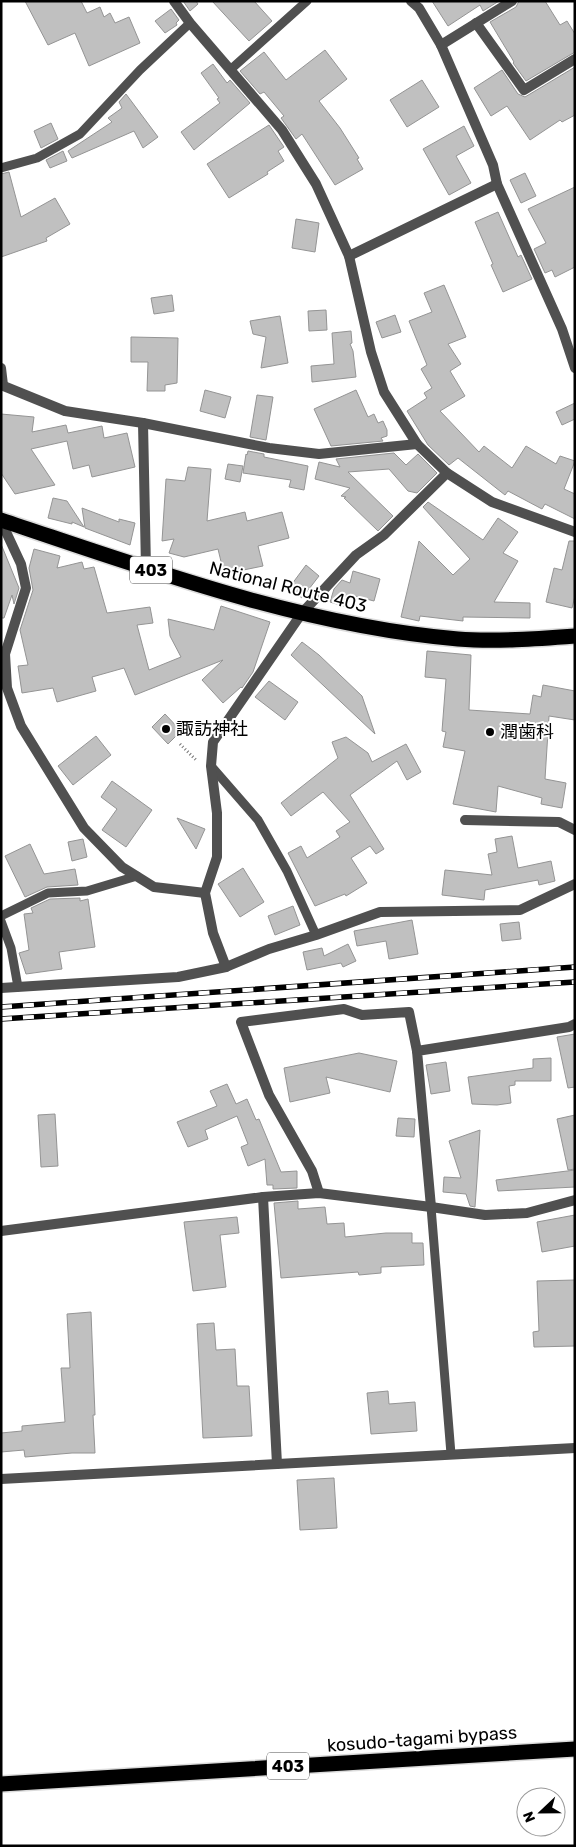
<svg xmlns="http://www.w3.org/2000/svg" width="576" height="1847" viewBox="0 0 576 1847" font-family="Rubik,'Noto Sans JP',sans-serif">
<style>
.building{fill:#c0c0c0;stroke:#949494}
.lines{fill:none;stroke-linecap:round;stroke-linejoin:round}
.highway-casing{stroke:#dbdbdb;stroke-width:18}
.path{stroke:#727272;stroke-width:3;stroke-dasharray:1 2.5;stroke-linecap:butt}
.lane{stroke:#505050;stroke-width:9}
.street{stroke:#505050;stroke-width:10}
.highway{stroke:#000;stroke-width:15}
.rail-casing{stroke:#000;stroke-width:5.5}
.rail{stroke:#fff;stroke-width:4;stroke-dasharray:11;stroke-linecap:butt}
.poi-dot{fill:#000;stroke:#fff;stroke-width:2}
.labels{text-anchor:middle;stroke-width:4;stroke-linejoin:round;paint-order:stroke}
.shield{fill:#fff;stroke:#4c4c4c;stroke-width:1}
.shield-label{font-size:16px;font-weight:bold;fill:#000}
.street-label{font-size:18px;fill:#000;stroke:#fff}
.poi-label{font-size:18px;fill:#000;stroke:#fff;text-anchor:start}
</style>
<rect width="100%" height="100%" fill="#fff"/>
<g class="building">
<path d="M25,1H81L87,13L100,7L104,17L110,13L115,23L129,17L140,43L89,66L75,33L48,45Z"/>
<path d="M183,1H196L198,4L190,11Z"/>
<path d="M212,1H254L272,21L249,41Z"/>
<path d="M432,1H499L483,11L480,5L448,26Z"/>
<path d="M519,1H545L560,25L567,21L575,34V52L526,81L513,63L514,62L490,22L516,7Z"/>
<path d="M171,9L179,20L176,23L177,25L165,33L155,21Z"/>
<path d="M325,50L347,79L319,101L340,128L359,158L357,159L363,169L335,185L302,134L296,139L281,118L284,116L264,92L260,94L240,71L264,52L286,80Z"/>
<path d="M213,64L227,83L230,80L250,103L194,150L181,132L220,103L217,99L219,98L201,73Z"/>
<path d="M575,67V115L562,122L560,120L530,140L507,106L491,116L474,88L502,70L518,94L525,97Z"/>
<path d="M422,80L439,107L407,127L390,100Z"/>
<path d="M126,94L158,137L143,148L134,131L72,158L68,151L112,122L108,118L122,108L119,102Z"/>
<path d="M51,123L58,139L41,148L34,131Z"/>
<path d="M269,125L284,147L278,151L284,161L267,172L268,174L229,198L207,164Z"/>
<path d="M464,126L474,146L456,156L471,183L449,195L423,149Z"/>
<path d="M63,151L67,161L50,168L46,160Z"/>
<path d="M9,172L21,217L55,198L70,224L46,238L47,241L1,257V174Z"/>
<path d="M525,173L536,196L521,203L510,180Z"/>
<path d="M575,187V267L555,277L552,270L545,273L534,249L546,243L528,209Z"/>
<path d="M498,212L518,257L521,255L532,279L503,292L491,265L493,264L475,222Z"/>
<path d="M296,219L319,223L315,252L292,248Z"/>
<path d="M444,285L466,337L448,344L461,364L450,371L465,396L440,411L479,452L484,446L512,468L526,446L556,464L560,456L575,461L564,489L575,494V519L545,504L542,509L508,491L505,495L458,458L449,465L428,445L407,411L427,398L424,393L432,388L421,369L427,365L409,321L432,312L424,293Z"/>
<path d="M172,295L174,311L154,314L151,298Z"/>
<path d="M326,310L327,330L309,331L308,311Z"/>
<path d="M395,315L401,332L382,338L376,322Z"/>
<path d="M280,316L288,363L261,368L266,337L253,334L250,321Z"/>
<path d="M351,331L352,343L350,344L353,351L356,377L312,382L311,366L334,364L332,333Z"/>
<path d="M131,337L178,338L177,383L165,385V391H147L148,362H131Z"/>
<path d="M205,390L231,397L225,418L200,411Z"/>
<path d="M356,390L368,417L374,414L378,423L383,421L387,430V436L381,438L383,441L331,446L314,409Z"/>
<path d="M257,395L273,397L266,440L250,437Z"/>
<path d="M575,403V419L562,425L556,412Z"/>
<path d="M1,414L34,417L32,432L66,425L68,433L102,426L104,438L127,433L135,467L92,477L89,465L73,469L67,441L31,449L55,485L15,494L1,473Z"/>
<path d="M248,451L264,454V457L308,466L304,490L289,487L291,480L243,473L246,454L247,455Z"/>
<path d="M394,453L406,465L418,454L437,473L417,493L408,491L389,469L348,472L393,516L378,531L344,498L346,497L341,496L350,488L315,479L319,462L340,467L336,459Z"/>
<path d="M228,464L243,466L240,482L225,479Z"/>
<path d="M188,467L211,469L207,521L245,512L247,521L282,512L289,538L258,546L263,566L224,574L218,549L184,557L169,553L174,539L162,541L166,479L185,481Z"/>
<path d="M53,498L67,501L84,527L72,522V524L48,518Z"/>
<path d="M428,502L483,540L498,518L518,532L503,553L518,561L494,602L530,603V618L463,617V621L420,616L419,621L401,617L419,541L453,575L470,559L423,507Z"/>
<path d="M82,508L119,522V519L135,523L130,545L85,528Z"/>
<path d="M569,541H575V596L572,608L546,602L554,568L562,570Z"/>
<path d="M1,544L19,588L14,604L12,595L4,618H1Z"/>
<path d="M34,549L60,556L57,568L82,562L84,569L94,567L107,613L150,607L153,623L137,625L149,670L181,657L170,636L168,619L214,630L221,606L270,622L253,672L242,688L241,687L223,703L202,680L223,660L135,695L124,668L92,677L96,691L57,702L53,688L22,693L18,666L28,665L20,630L33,590L29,568Z"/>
<path d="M306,565L319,576L302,598L289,588Z"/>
<path d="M353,571L380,579L374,601L351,595L347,607L330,602L334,589L342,580L350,583Z"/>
<path d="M302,642L319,655L362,696L375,734L291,655Z"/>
<path d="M427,651L471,655L469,710L530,714L533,695L541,697L543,685L575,691V720L549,716L545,779L566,783L562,808L541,804L542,798L498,786L496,812L453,804L465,751L443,747L446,732L442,731L446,679L425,677Z"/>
<path d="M269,681L298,702L285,720L255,697Z"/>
<path d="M165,714L181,731L168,744L152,727Z"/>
<path d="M96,736L111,755L73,785L58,766Z"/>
<path d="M346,737L368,753L372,762L406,744L421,772L407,780L397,761L350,795L384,849L376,854L370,846L351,858L367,883L346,896L345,894L315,906L288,853L301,846L307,858L340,837L336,831L350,822L323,792L291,816L281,803L338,758L332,742Z"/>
<path d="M112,781L152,810L126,847L102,830L117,809L101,797Z"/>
<path d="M177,818L205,829L196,849Z"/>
<path d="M512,836L518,868L551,861L555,881L539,885L538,880L485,890L484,900L442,895L445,870L492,875L488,854L497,852L495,839Z"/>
<path d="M83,839L87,857L72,861L68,842Z"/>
<path d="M30,844L44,874L75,869L78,885L47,887L25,897L5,856Z"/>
<path d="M243,868L264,902L240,917L218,884Z"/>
<path d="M80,898V901L88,899L95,947L59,952L62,969L26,974L19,953L29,950L24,914L33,913L31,908L50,899Z"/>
<path d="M293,906L300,925L275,935L268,916Z"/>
<path d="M412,920L418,954L389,959L386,941L357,946L354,931Z"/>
<path d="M519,922L521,939L502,941L500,924Z"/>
<path d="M348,944L356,961L343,967L341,963L307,970L303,952L322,948L324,956Z"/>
<path d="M575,1034V1087L568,1088L557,1037Z"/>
<path d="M359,1053L397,1061L390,1092L326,1077L330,1093L290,1102L284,1068Z"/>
<path d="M551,1058V1081H515V1085L509,1086L511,1103L497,1105L472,1104L468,1077L533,1068V1059Z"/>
<path d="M446,1062L450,1091L431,1094L426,1065Z"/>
<path d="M227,1084L236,1104L247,1099L256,1120L259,1119L281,1172L297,1171V1188L273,1189V1185H267L265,1159L248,1166L241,1147L248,1144L237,1116L205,1130L208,1139L188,1147L177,1122L217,1106L210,1091Z"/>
<path d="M55,1114L58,1166L41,1167L38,1115Z"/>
<path d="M575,1115V1169L568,1170L557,1119Z"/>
<path d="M398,1118L415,1119L414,1137L396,1136Z"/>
<path d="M480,1130L477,1179L475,1207L470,1206L466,1194L443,1192L444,1177L461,1178L449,1141Z"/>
<path d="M575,1170V1187L498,1191L496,1180Z"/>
<path d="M298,1201V1209L325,1207L327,1224L344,1223L345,1237L386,1233H412V1243H423L424,1265L381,1267V1273L359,1275L358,1272L281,1278L274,1203Z"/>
<path d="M575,1215V1246L542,1252L537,1222Z"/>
<path d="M237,1217L239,1233L220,1235L226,1287L193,1291L184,1222Z"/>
<path d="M575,1280V1346L534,1347L533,1332L539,1331L537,1281Z"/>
<path d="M91,1312L95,1415H93L95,1453H72L25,1457L24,1450L1,1452V1433L22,1431V1426L65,1422L61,1368H70L67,1314Z"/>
<path d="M214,1323L216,1350L235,1349L237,1386H249L252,1436L203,1438L197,1324Z"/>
<path d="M388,1391L389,1404L415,1402L417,1431L371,1434L367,1393Z"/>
<path d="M334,1478L337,1528L300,1530L297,1480Z"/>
</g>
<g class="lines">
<defs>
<g id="highway">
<path d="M1,520C148,569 302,626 458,639C495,642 537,639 575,636"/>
<path d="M1,1784L575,1749"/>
</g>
</defs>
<use href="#highway" class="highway-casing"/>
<path class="path" d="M180,744L197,761"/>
<g class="lane">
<path d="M230,70L307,1"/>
<path d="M1,168L37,158L80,134L140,70L190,23"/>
<path d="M211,766L258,820L287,871L316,935"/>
<path d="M1,916L48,893L87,891L137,876"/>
<path d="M1,921L11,948L18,987"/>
<path d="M431,1207L451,1454"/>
</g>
<g class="street">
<path d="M174,1L190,23L282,130L316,184L349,256L371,352L384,392L417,444L447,473L492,502L575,532"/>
<path d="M411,1L419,8L441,45L493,165L497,184L562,329L575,368"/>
<path d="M476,23L524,90L575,59"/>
<path d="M441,45L512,1"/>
<path d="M349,256L497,184"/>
<path d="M1,368L3,385"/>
<path d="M1,385L65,411L143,423L269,448L319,454L417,444"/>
<path d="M143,423L146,568"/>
<path d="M1,521L21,564L26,588L5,654L7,688L21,726L84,828L122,867L154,887L205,893"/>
<path d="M465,820L559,822L575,830"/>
<path d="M226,967L269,949L316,935L380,912L520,910L575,884"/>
<path d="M1,988L178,977L226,967L213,933L205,893L217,857V813L211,766L213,742L302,613L356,555L384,535L447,473"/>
<path d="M319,1193L312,1171L269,1095L241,1022L344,1009L362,1015L409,1012L417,1051"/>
<path d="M263,1197L277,1464"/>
<path d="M431,1207L417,1051L569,1027L575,1024"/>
<path d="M1,1231L263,1197L319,1193L431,1207L485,1215L527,1213L575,1200"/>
<path d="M1,1479L575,1448"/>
</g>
<use href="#highway" class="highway"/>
<defs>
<g id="rail">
<path d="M1,1007L575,967"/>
<path d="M1,1019L575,982"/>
</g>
</defs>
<use href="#rail" class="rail-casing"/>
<use href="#rail" class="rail"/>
</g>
<g class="poi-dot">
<circle cx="166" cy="729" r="5"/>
<circle cx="490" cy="732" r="5"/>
</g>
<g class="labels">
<g class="shield">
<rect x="130" y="556.5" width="42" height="27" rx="4"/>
<rect x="267" y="1752.5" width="42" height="27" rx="4"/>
</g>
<g class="shield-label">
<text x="151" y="576">403</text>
<text x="288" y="1772">403</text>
</g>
<g class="street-label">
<text transform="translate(288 587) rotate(14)" y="6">National Route 403</text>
<text transform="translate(422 1739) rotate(-4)" y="6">kosudo-tagami bypass</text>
</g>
<g class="poi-label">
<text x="176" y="735">諏訪神社</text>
<text x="500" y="738">潤歯科</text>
</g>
</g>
<rect width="576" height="1847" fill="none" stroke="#000000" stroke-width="5"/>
<g transform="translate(541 1812) rotate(248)"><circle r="24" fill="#ffffff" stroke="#999999"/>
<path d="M0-4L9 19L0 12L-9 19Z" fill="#000000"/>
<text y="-8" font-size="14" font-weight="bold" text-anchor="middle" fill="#000000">N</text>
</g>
</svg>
